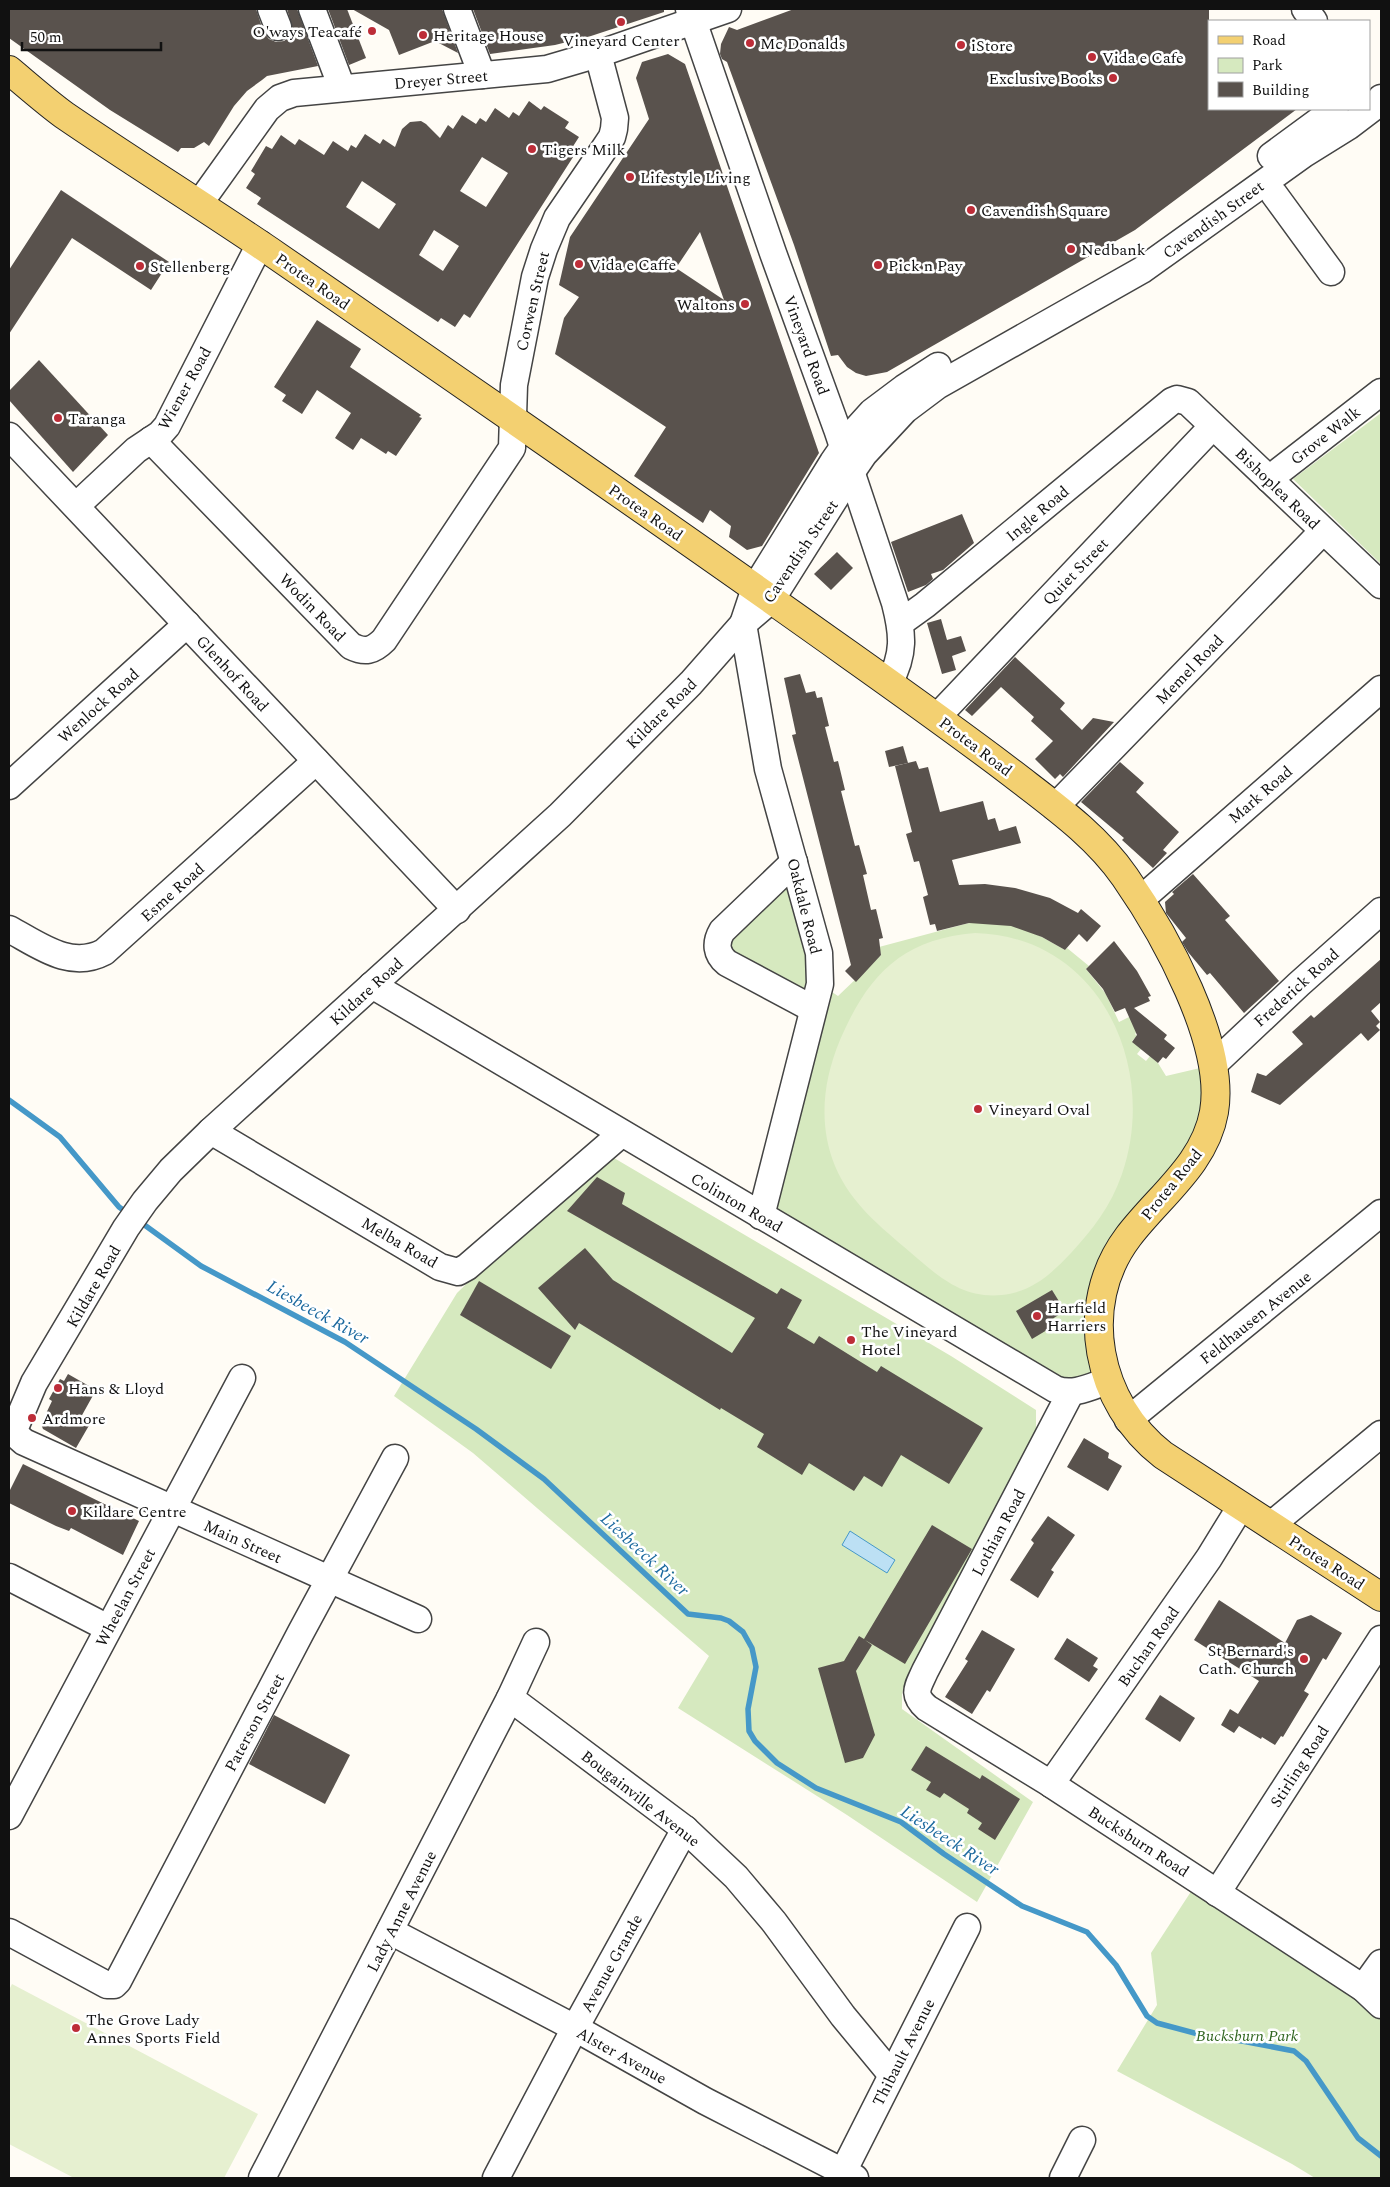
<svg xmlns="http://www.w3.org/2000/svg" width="1390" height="2187" viewBox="0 0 1390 2187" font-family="Spectral,serif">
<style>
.green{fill:#d6e9bf}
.pitch{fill:#e6f0d0}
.water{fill:#bce0f4;stroke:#4598c8}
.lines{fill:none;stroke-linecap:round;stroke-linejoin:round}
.stream{stroke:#4598c8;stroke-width:5.5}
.building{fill:#59524d;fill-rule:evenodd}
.minor-casing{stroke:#444;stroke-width:29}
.major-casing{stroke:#222;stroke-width:30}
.minor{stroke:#fff;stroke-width:26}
.major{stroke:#f3d071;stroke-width:28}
.poi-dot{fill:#bd2d38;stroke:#fff;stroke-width:2}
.labels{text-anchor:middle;stroke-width:5;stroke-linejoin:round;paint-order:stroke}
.poi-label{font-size:16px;fill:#111;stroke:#fff;text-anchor:start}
.street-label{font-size:16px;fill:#111;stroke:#fff}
.park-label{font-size:16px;font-style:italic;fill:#326722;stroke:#fff}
.water-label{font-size:18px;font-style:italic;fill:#1d6a9f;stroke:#fff}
</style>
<rect width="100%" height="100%" fill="#fffcf5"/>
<g class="green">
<path d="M1381,413V564L1293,479Z"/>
<path d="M794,862L820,984L838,996L881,955L879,947L969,923H986L1004,919L1042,937L1065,950L1067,948L1089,966L1086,969L1106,994L1119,1022L1131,1016L1142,1025L1135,1034L1137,1036L1132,1041L1141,1049L1137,1054L1146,1061L1150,1056L1158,1063L1166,1076L1213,1065L1215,1105L1121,1247L1105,1371L1076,1392L761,1216L813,1009L727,963L722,931Z"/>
<path d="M614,1158L951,1356L1036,1410V1433L1019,1471L906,1679L902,1694V1709L1033,1802L977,1902L847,1815L678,1708L709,1656L473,1453L394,1396L457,1293L523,1229Z"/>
<path d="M1192,1890L1353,1991L1381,2017V2178H1315L1292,2164L1117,2071L1157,2005L1151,1953Z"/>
</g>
<g class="pitch">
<path d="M975,933C1099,936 1159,1066 1122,1174C1111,1206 1093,1229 1071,1253C1051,1274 1032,1292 1002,1295C962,1299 938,1276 910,1252C881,1227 851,1204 835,1166C818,1124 823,1081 840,1040C868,975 902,939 975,933Z"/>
<path d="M12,1984L258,2114L224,2178H74L9,2144V1990Z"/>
</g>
<path class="water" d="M850,1531L895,1560L887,1573L842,1545Z"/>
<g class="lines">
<g class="stream">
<path d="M9,1100L60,1137L119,1207L129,1214"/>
<path d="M139,1221L201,1266L345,1342L476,1429L544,1479L688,1614L721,1618L729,1621L743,1632L752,1648L756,1667L748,1709L749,1731L755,1741L777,1763L816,1788L901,1822L944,1854L1022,1906L1087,1932L1116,1965L1147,2016L1157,2023L1213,2038L1242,2041L1294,2051L1306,2061L1358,2138L1381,2156"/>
</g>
</g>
<g class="building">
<path d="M9,9H256L264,33L269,39L276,42L284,41L289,37L293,30L287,9H297L318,66L267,76L262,80L247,91L234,106L209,146L204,142L194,148H181L178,152L110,110L9,38Z"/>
<path d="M328,9H347L366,58L349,65Z"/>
<path d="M352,9H442L458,53L435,41L399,55L389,30Z"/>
<path d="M473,9H664V12L591,36L555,45L490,54Z"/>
<path d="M794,9H1209V109H1297L1135,230L887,372L866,376L856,373L847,367L838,355L831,356L794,245L727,62L722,59L720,54L721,44L729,27L737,30Z"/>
<path d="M668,54L685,64L819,453L762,546L747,550L729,537L731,526L710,510L703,523L634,476L666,427L555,354L564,318L579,297L559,285L570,237L649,119L636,78L642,62ZM700,232L724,300L676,268Z"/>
<path d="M529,101L541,110L544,106L569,122L565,128L579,137L570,151L575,154L470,318L464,314L455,327L441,318L438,322L257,204L261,198L246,188L255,174L251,171L266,146L272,149L281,135L295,145L299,139L324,155L333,141L348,151L351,145L356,148L365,134L380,144L383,139L395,147L402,129L410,122L421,121L426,124L440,138L448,125L453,129L462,115L476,124L480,118L486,122L495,108L509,118L513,112L519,116ZM482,157L508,173L486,207L460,191ZM362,181L396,204L379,229L346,207ZM434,230L459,246L443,271L419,255Z"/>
<path d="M61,190L169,262L151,290L72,238L9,334V270Z"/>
<path d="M317,320L361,349L350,367L421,415L419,417L422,418L396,456L388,451L386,454L361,438L353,450L335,438L351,413L317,390L302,414L282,401L286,395L274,387Z"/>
<path d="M39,360L108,435L73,472L9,400V391Z"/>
<path d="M962,514L974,543L943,570L931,574L933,579L926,585L908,592L891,542Z"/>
<path d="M837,552L853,568L831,590L814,574Z"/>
<path d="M941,619L947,640L961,636L966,651L952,656L956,670L942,674L927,623Z"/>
<path d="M1015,657L1065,703L1060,709L1082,730L1093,718L1114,722L1063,777L1060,774L1055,779L1035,759L1053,741L1031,721L1034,717L1001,687L972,716L965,710Z"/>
<path d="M800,674L806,693L815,691L817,698L822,697L829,726L825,727L834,762L838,761L845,790L841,791L855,846L859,845L867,874L863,875L871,910L876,909L883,938L879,939L881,955L856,982L845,971L851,965L792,735L796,734L784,678Z"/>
<path d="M903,746L908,763L889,767L885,751Z"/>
<path d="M916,761L919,769L928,767L940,812L983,801L988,820L995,818L999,831L1016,826L1021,843L952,860L959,885L985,884L1015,888L1050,898L1078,913L1081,909L1101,926L1087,942L1079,934L1065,950L1042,937L1011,926L969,923L937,931L935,924L930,925L923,897L928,895L919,861L914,862L906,834L912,832L895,766Z"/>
<path d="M1120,762L1144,783L1136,792L1179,832L1163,850L1167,853L1153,868L1122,840L1124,838L1081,802Z"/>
<path d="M1193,874L1230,916L1225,920L1279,981L1244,1013L1210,973L1207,975L1188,952L1182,942L1186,938L1166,913L1165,902L1174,894L1172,892Z"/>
<path d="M1114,941L1137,971L1151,996L1148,997L1150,1001L1134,1008L1167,1035L1164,1039L1175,1048L1166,1059L1163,1057L1158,1063L1132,1042L1137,1035L1125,1008L1115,1012L1103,989L1086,969Z"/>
<path d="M1381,959V1002L1371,1011L1380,1022L1376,1026L1380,1030L1368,1041L1361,1033L1280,1105L1251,1092L1257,1073L1266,1076L1303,1044L1292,1032L1311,1015L1314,1018Z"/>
<path d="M597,1177L625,1193L622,1204L777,1294L781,1288L802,1300L787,1328L814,1344L819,1336L877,1372L881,1366L983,1428L949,1484L901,1455L882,1487L864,1476L854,1491L809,1463L802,1475L757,1447L764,1434L721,1408L720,1410L579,1323L575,1330L538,1288L585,1248L613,1280L732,1353L755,1318L567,1211Z"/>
<path d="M479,1281L571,1336L551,1369L460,1315Z"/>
<path d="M1052,1290L1065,1311L1049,1321L1052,1327L1032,1339L1016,1311Z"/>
<path d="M68,1374L96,1390L81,1417L91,1422L76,1448L43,1429L41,1424L52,1401L49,1399L60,1379L64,1381Z"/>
<path d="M1084,1438L1109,1453L1108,1458L1122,1466L1108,1491L1067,1467Z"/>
<path d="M23,1464L139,1521L123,1555L71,1528L69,1531L56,1526L9,1503V1492Z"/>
<path d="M1048,1516L1075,1535L1051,1570L1054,1572L1038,1598L1010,1580L1034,1543L1031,1540Z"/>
<path d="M932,1525L972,1549L905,1664L865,1640L872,1645L856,1671L875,1735L863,1758L845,1763L818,1668L844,1661L859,1636L864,1639Z"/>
<path d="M1219,1600L1285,1643L1297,1620L1311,1615L1342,1633L1326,1660L1323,1658L1304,1691L1309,1694L1283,1737L1281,1736L1275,1745L1262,1737L1261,1739L1239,1726L1234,1733L1221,1725L1230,1709L1238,1714L1259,1681L1194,1640Z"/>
<path d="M982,1630L1015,1649L990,1692L987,1690L972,1714L945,1697L968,1661L965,1659Z"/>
<path d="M1067,1638L1098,1658L1093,1666L1098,1669L1089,1682L1054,1659Z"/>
<path d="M1160,1695L1195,1718L1180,1742L1145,1719Z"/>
<path d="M274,1715L350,1755L325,1804L249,1764Z"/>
<path d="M926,1746L980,1779L982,1775L1020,1799L995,1840L978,1829L982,1823L967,1813L969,1809L944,1793L940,1798L926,1790L931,1782L911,1770Z"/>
</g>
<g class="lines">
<defs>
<g id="minor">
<path d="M271,9L278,27"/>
<path d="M312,9L342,88"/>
<path d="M457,9L482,75"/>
<path d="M689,9L773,253L837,429L895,603C903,634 905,654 889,683"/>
<path d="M1305,9L1314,21"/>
<path d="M1271,156L1335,109"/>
<path d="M1274,194L1331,272"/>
<path d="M199,204L267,109L280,98L294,93L547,69L598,54L728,9"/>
<path d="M9,436L457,910"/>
<path d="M151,440L351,646C365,653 373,651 384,640L512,448L514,385L535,277L544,249L557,218L602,152L612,137L614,129L615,118L598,54"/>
<path d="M1269,479L1381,392"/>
<path d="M76,506L136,450L160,434L167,426L260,244"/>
<path d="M900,623L925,605L1172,401L1177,399L1188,402L1381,585"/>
<path d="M937,717L1213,426"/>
<path d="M9,786L187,624"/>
<path d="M1055,807L1323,531"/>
<path d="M794,862L722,931C715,943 716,954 727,963L813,1009"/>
<path d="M1140,900L1381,689"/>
<path d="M9,929C39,945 70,970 104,952L316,761"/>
<path d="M372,985L1055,1389C1073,1396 1090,1387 1107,1381"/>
<path d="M1213,1065L1299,984L1381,911"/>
<path d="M211,1131L440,1267L458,1272L467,1267L621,1134"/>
<path d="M761,1216L820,984L819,953L768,769L743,624L755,588L833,462L853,433L872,412L904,388L938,366"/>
<path d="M1071,1392L925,1671C918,1687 911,1694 927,1708L1051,1784L1363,1988L1381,2005"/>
<path d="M1128,1420L1381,1213"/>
<path d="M17,1423L34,1383L126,1228L145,1201L171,1170L211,1131L560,815L691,683L743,624L771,600L851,473L864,454L905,410L937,386L1142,270L1304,154L1349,126L1378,104L1381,98"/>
<path d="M16,1435L24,1442L418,1619"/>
<path d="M1271,1525L1381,1434"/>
<path d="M9,1577L108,1628"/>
<path d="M510,1698L685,1829L736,1877L774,1922L843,2016L891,2074"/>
<path d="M1051,1784L1209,1558L1241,1506"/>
<path d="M9,1816L242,1378"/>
<path d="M1217,1893L1381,1639"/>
<path d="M390,1931L575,2028L705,2101L855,2178"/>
<path d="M9,1932L107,1985H114L118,1981L301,1632L395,1458"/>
<path d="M1363,1988L1381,1963"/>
<path d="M262,2178L510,1698L536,1642"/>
<path d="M496,2178L575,2028L685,1829"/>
<path d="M840,2178L967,1927"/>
<path d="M1063,2178L1082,2140"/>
</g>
<path id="major" d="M9,70C27,85 45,101 64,115C134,163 207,208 277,256C468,388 659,519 848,654C903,693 959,733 1013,774C1053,805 1096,835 1125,877C1164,933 1226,1043 1214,1112C1205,1164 1158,1197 1128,1237C1076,1306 1097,1404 1163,1455L1381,1597"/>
</defs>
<use href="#minor" class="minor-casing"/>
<use href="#major" class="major-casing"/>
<use href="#minor" class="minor"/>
<use href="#major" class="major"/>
</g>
<g class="poi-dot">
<circle cx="621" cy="22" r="5"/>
<circle cx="372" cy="31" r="5"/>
<circle cx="423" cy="35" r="5"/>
<circle cx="750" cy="43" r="5"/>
<circle cx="961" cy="45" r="5"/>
<circle cx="1092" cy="57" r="5"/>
<circle cx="1113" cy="78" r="5"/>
<circle cx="532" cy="149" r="5"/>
<circle cx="630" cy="177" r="5"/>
<circle cx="971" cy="210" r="5"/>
<circle cx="1071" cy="249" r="5"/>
<circle cx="579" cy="264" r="5"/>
<circle cx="878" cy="265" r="5"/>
<circle cx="140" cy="266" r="5"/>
<circle cx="745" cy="304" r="5"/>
<circle cx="58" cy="418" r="5"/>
<circle cx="978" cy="1109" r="5"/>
<circle cx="1037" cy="1316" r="5"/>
<circle cx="851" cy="1340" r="5"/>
<circle cx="58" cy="1388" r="5"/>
<circle cx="32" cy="1418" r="5"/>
<circle cx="72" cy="1511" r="5"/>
<circle cx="1304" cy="1659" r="5"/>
<circle cx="76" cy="2028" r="5"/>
</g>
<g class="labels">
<g class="poi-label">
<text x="362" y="37" text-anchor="end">O'ways Teacafé</text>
<text x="433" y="41">Heritage House</text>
<text x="621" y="46" text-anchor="middle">Vineyard Center</text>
<text x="760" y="49">Mc Donalds</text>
<text x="971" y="51">iStore</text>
<text x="1102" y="63">Vida e Cafe</text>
<text x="1103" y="84" text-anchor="end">Exclusive Books</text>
<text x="542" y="155">Tigers Milk</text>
<text x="640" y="183">Lifestyle Living</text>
<text x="981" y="216">Cavendish Square</text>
<text x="1081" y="255">Nedbank</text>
<text x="589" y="270">Vida e Caffe</text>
<text x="888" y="271">Pick n Pay</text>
<text x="150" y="272">Stellenberg</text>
<text x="735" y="310" text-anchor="end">Waltons</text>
<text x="68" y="424">Taranga</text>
<text x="988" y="1115">Vineyard Oval</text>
<text x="1047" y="1313">Harfield<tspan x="1047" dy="18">Harriers</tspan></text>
<text x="861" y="1337">The Vineyard<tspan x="861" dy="18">Hotel</tspan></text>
<text x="68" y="1394">Hans &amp; Lloyd</text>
<text x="42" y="1424">Ardmore</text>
<text x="82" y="1517">Kildare Centre</text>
<text x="1294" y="1656" text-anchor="end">St Bernard's<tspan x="1294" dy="18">Cath. Church</tspan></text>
<text x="86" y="2025">The Grove Lady<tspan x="86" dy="18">Annes Sports Field</tspan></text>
</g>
<g class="street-label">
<text transform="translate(441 79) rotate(-5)" y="6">Dreyer Street</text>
<text transform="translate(1213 219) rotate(-36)" y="6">Cavendish Street</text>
<text transform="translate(313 281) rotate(35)" y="6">Protea Road</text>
<text transform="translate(532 301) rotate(-77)" y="6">Corwen Street</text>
<text transform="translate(807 345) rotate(70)" y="6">Vineyard Road</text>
<text transform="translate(184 388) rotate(-61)" y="6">Wiener Road</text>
<text transform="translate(1325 435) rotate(-38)" y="6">Grove Walk</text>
<text transform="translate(1278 488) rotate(44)" y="6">Bishoplea Road</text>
<text transform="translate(646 512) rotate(35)" y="6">Protea Road</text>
<text transform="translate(1037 513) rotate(-40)" y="6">Ingle Road</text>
<text transform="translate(800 551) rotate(-56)" y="6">Cavendish Street</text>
<text transform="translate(1075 571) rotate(-46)" y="6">Quiet Street</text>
<text transform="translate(313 607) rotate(46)" y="6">Wodin Road</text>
<text transform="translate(1189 669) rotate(-46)" y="6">Memel Road</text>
<text transform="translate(233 673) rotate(47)" y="6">Glenhof Road</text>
<text transform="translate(98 705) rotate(-42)" y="6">Wenlock Road</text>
<text transform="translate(661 713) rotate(-45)" y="6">Kildare Road</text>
<text transform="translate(976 746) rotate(37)" y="6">Protea Road</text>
<text transform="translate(1260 794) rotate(-41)" y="6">Mark Road</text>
<text transform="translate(172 892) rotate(-42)" y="6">Esme Road</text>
<text transform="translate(805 906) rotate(76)" y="6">Oakdale Road</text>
<text transform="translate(1296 987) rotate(-42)" y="6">Frederick Road</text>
<text transform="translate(366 991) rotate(-42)" y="6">Kildare Road</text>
<text transform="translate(1171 1184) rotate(-51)" y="6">Protea Road</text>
<text transform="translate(737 1202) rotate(30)" y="6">Colinton Road</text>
<text transform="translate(400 1242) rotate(30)" y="6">Melba Road</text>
<text transform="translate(93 1286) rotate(-60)" y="6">Kildare Road</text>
<text transform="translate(1255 1317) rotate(-39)" y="6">Feldhausen Avenue</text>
<text transform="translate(998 1532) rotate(-62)" y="6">Lothian Road</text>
<text transform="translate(243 1541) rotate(24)" y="6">Main Street</text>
<text transform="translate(1327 1562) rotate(33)" y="6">Protea Road</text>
<text transform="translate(125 1597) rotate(-62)" y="6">Wheelan Street</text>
<text transform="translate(1148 1646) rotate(-55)" y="6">Buchan Road</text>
<text transform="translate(254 1722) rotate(-62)" y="6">Paterson Street</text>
<text transform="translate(1299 1766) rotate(-57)" y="6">Stirling Road</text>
<text transform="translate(641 1798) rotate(38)" y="6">Bougainville Avenue</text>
<text transform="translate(1139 1841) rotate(33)" y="6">Bucksburn Road</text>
<text transform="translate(401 1911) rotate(-63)" y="6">Lady Anne Avenue</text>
<text transform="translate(611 1963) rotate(-61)" y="6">Avenue Grande</text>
<text transform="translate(903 2052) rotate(-63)" y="6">Thibault Avenue</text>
<text transform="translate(622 2055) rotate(29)" y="6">Alster Avenue</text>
</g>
<g class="park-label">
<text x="1247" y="2041">Bucksburn Park</text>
</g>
<g class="water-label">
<text transform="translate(318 1312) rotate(29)" y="6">Liesbeeck River</text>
<text transform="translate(645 1554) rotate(43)" y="6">Liesbeeck River</text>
<text transform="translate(950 1840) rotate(33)" y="6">Liesbeeck River</text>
</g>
</g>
<rect width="1390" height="2187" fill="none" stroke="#111111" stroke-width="20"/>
<rect x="1208" y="20" width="162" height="90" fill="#ffffff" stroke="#a0a0a0"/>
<rect x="1218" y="36" width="25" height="8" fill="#f3d071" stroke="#a0a0a0"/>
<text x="1252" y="45" font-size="15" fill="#111111">Road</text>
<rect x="1218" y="58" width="25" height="15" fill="#d6e9bf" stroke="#a0a0a0"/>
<text x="1252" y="70" font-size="15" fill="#111111">Park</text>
<rect x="1218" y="82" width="25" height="15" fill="#59524d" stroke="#a0a0a0"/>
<text x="1252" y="95" font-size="15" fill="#111111">Building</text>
<path d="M22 42v8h139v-8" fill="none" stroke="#111111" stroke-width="2.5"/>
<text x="30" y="42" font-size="15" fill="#111111" stroke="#ffffff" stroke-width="4" paint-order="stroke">50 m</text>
</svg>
